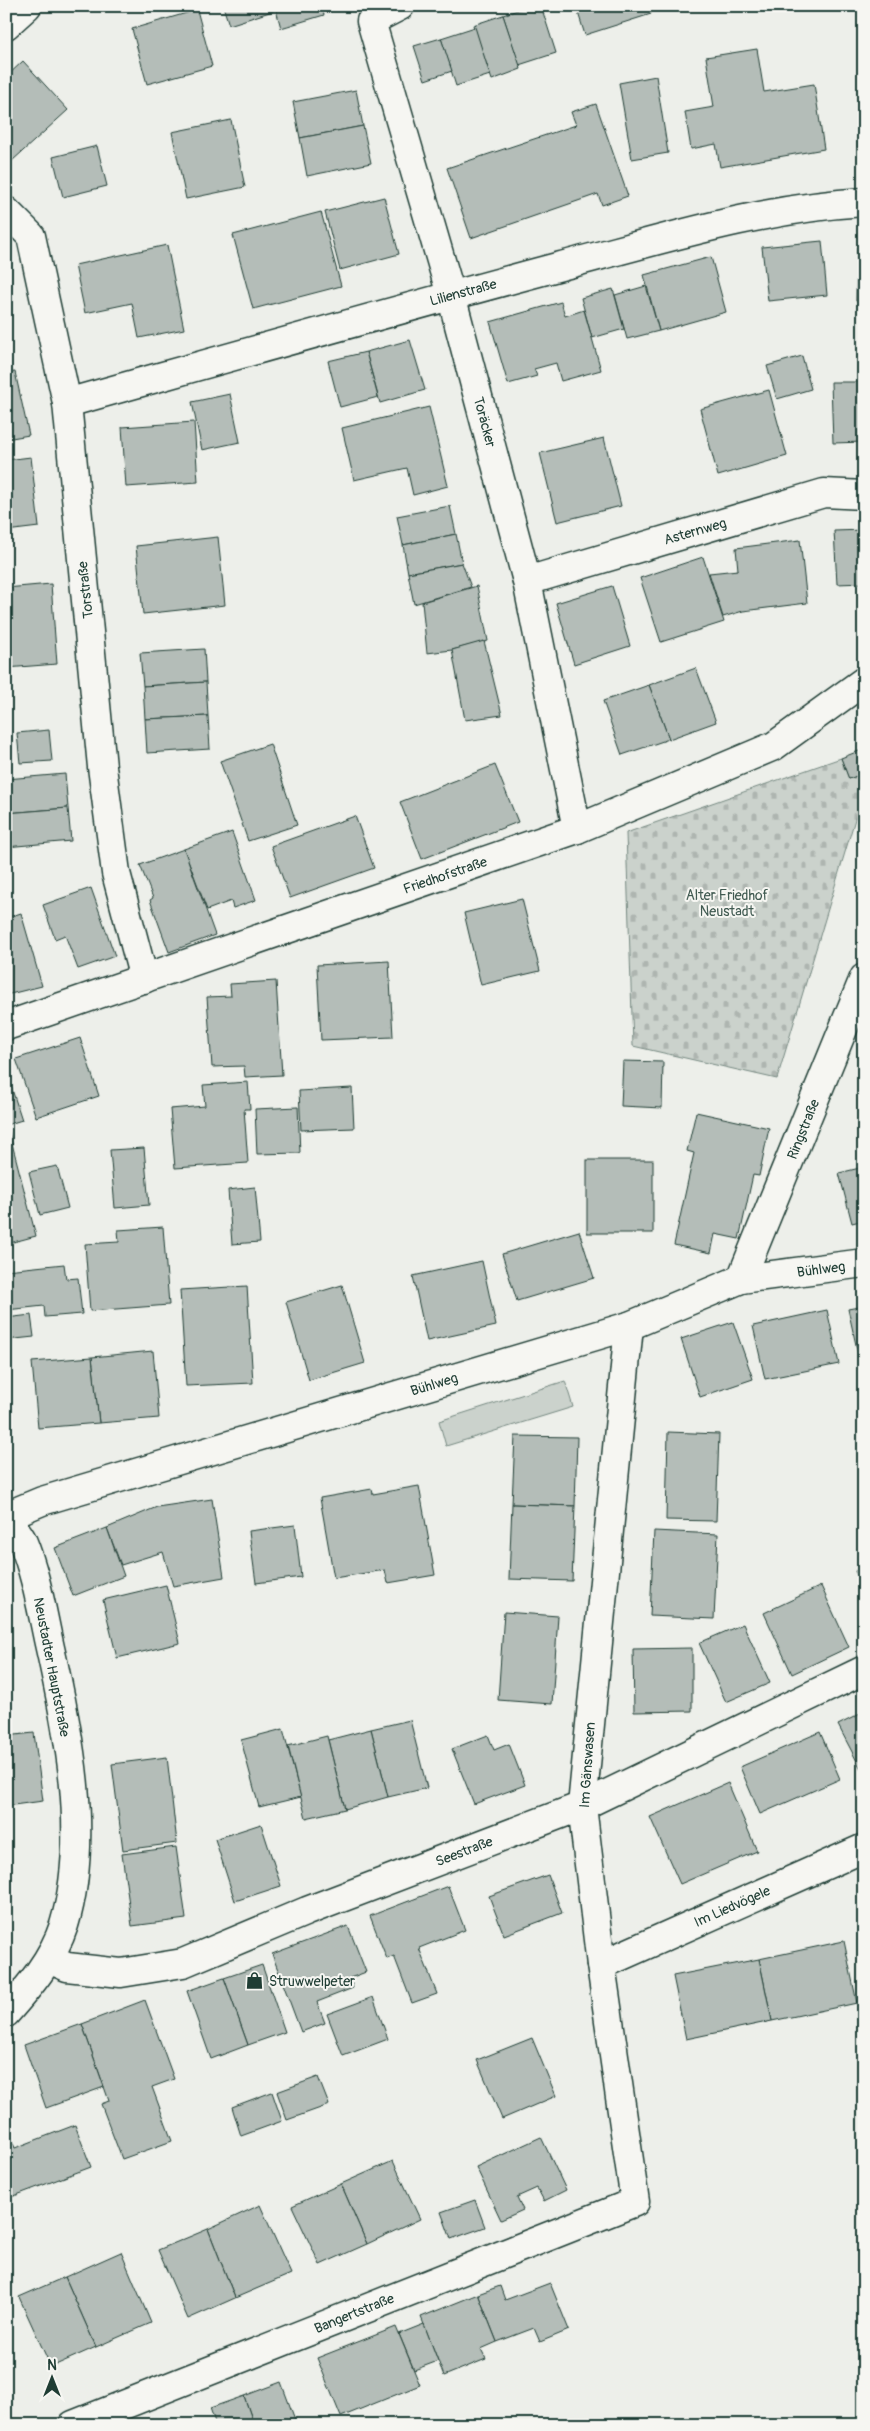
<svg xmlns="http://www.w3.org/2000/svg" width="870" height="2431" viewBox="0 0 870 2431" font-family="Pangolin,sans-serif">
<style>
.green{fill:#cbd2cc;stroke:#758880}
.cemetery{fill:url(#cemetery-stones);stroke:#758880}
.building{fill:#b4bdb8;stroke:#1f3d34}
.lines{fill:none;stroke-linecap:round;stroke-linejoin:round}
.minor-casing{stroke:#1f3d34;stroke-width:31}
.tertiary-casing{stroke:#1f3d34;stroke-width:31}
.minor{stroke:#f6f6f2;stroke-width:28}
.tertiary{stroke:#f6f6f2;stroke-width:28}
.labels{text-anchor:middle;stroke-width:4;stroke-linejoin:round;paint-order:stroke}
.street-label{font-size:14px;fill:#1f3d34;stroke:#f6f6f2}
.park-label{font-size:14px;fill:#415b52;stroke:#f6f6f2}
.poi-label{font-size:14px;fill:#1f3d34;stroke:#f6f6f2;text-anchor:start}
</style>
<defs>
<pattern id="cemetery-stones" width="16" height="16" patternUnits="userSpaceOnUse" patternTransform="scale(1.25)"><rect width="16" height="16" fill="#cbd2cc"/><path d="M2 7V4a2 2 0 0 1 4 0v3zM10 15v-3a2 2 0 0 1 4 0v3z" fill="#aeb5b0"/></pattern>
</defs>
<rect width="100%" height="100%" fill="#edefea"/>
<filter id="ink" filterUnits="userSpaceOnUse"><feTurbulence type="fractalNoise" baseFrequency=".02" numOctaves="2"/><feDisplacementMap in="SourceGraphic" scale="10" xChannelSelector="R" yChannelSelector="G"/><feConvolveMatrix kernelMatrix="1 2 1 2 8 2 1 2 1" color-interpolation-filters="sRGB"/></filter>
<g filter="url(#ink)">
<path class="green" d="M565,1381L573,1407L446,1446L439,1421Z"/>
<path class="cemetery" d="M841,758L849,779L864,773V789L777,1079L633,1046L626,833Z"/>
<g class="building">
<path d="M223,6H275L276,10L229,25Z"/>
<path d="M275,6H321L324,15L281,28Z"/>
<path d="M529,6H541L556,53L519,65L503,15Z"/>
<path d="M576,6H648L651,14L585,35Z"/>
<path d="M197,10L212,66L147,84L132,29Z"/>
<path d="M503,15L521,69L492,80L473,25Z"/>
<path d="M475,27L490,75L456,86L441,38Z"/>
<path d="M441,38L452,71L425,80L414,46Z"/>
<path d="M757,49L764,92L814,84L824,149L720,167L716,144L691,149L685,112L714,107L706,57Z"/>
<path d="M23,61L68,110L12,161L6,154V77Z"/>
<path d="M656,76L668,153L632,159L619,83Z"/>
<path d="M356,90L363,126L300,138L293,102Z"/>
<path d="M860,96L864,97V149H858Z"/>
<path d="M596,104L628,196L602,205L598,194L471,238L447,168L576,125L571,112Z"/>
<path d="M231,120L245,187L186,199L172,132Z"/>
<path d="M363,126L371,163L307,176L300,138Z"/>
<path d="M97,146L107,186L63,197L53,157Z"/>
<path d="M384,197L399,254L340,270L325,212Z"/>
<path d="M321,212L341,286L253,309L233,235Z"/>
<path d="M822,241L827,295L768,301L762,247Z"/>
<path d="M167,245L184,329L139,338L132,303L85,313L75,265Z"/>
<path d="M857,247H864V301H856Z"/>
<path d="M711,257L726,312L659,331L644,275Z"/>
<path d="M646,286L659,331L627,339L615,295Z"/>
<path d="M613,289L624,329L592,338L581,298Z"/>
<path d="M561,302L565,316L584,310L601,370L561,381L556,363L534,369L537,376L508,384L490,322Z"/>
<path d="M410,340L425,390L380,403L366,352Z"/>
<path d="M366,352L378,397L340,407L328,361Z"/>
<path d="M802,356L811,389L777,399L767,366Z"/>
<path d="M15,372L29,435L6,439V373Z"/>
<path d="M831,382H864V442L833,443Z"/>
<path d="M769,390L787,456L718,476L700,409Z"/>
<path d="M230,394L240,442L202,450L192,402Z"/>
<path d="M429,407L448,486L413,495L407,468L354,480L342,428Z"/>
<path d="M194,422L198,482L126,487L122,427Z"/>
<path d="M604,438L621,506L557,522L540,453Z"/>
<path d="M31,457L39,527L6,531V460Z"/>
<path d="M450,506L456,534L403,545L397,516Z"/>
<path d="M864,530V583L837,584L834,531Z"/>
<path d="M456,534L462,563L408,573L403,545Z"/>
<path d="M218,537L225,605L143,614L136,546Z"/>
<path d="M800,540L807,603L743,611L723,617L709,573L738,570L736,548Z"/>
<path d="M703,557L724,622L661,642L640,578Z"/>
<path d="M462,563L471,587L414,604L408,573Z"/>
<path d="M51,584L57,664L6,668V588Z"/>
<path d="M477,586L488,641L452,650L427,653L422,602Z"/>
<path d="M612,586L630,646L574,664L556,603Z"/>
<path d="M484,641L502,715L465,720L452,650Z"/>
<path d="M204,649L206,682L143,686L140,653Z"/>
<path d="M696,668L716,722L669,739L649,685Z"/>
<path d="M206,682L208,716L145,719L143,686Z"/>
<path d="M649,685L669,739L622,755L603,701Z"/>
<path d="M208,716L210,749L147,753L145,719Z"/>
<path d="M49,730L52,761L20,763L17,733Z"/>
<path d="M270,744L297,825L248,841L220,761Z"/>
<path d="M864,749V773L849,779L841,758Z"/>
<path d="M495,765L518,822L422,859L400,802Z"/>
<path d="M65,774L68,808L6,813V779Z"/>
<path d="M68,808L71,841L6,847V813Z"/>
<path d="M355,816L374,868L290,898L271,846Z"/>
<path d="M232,832L256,900L233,908L231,901L207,910L184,849Z"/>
<path d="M184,849L215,935L169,952L150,900L153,898L140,865Z"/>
<path d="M91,888L115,956L78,969L65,935L55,939L43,905Z"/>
<path d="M522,899L540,971L481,985L464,913Z"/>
<path d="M21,913L42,986L6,995V918Z"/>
<path d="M389,961L393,1037L321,1040L317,965Z"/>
<path d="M276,981L282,1075L245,1077L244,1066L212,1067L207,997L231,996L230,984Z"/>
<path d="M80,1038L99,1096L36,1117L16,1059Z"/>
<path d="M623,1061L663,1062L662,1108L621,1106Z"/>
<path d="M6,1071L22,1120L6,1125Z"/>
<path d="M248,1082L250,1109H244L248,1163L175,1168L170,1109L205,1106L203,1085Z"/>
<path d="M352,1088L354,1128L301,1130L299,1091Z"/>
<path d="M298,1107L300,1153L257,1154L255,1109Z"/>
<path d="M696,1112L769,1128L759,1176L753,1175L739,1239L715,1234L711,1253L674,1245L694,1153L687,1151Z"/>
<path d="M9,1132L36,1236L6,1244V1133Z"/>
<path d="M144,1148L149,1205L115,1208L110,1150Z"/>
<rect x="587" y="1160" width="66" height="73"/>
<path d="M57,1166L68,1208L40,1215L29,1172Z"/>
<path d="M864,1167V1220L852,1223L839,1173Z"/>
<path d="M255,1187L260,1242L232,1244L228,1190Z"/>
<path d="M163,1227L169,1305L90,1311L85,1244L119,1242L118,1230Z"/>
<path d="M579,1231L594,1278L517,1301L502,1254Z"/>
<path d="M482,1261L496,1326L427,1341L413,1276Z"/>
<path d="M64,1264L66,1279L78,1278L82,1314L45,1317L44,1306L6,1310V1270Z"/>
<path d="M342,1285L365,1363L309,1380L286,1302Z"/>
<path d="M247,1286L253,1383L186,1386L180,1290Z"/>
<path d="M864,1306V1353L858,1354L848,1309Z"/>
<path d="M827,1310L839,1364L765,1379L753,1326Z"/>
<path d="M31,1315L34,1337L6,1340V1318Z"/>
<path d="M733,1322L753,1379L700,1397L681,1339Z"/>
<path d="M153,1351L159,1418L99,1423L92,1357Z"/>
<path d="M92,1357L99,1423L38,1428L32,1362Z"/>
<path d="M6,1387L11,1430H6Z"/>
<path d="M668,1432L719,1434L716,1521L666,1520Z"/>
<path d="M515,1436L577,1437L575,1506L512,1504Z"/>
<path d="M419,1486L435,1575L388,1583L385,1570L334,1578L320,1498L372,1489L373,1494Z"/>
<path d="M212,1499L224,1577L173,1586L163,1552L121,1565L107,1528L157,1507Z"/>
<path d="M512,1504L575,1506L572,1581L509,1579Z"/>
<path d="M295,1525L301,1577L256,1583L249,1531Z"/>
<path d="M107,1528L124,1576L73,1596L55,1548Z"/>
<path d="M654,1531L718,1534L714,1619L650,1616Z"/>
<path d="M864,1566V1589L855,1571Z"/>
<path d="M166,1585L180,1643L117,1658L103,1600Z"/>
<path d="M821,1586L849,1647L792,1674L764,1613Z"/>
<path d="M504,1612L558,1616L552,1704L498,1700Z"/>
<path d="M743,1624L770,1683L726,1702L699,1643Z"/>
<path d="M692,1648V1711L634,1712L633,1649Z"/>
<path d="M864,1712V1768L861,1769L838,1725Z"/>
<path d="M410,1720L427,1788L388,1797L371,1729Z"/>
<path d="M283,1729L301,1797L259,1807L241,1740Z"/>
<path d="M371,1729L388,1797L345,1809L328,1740Z"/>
<path d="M820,1732L840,1779L760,1814L740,1767Z"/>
<path d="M34,1733L43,1801L6,1806V1736Z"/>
<path d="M488,1735L494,1750L509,1744L525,1785L474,1804L452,1749Z"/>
<path d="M327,1736L345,1809L306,1818L288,1746Z"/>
<path d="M167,1757L177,1843L123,1850L112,1764Z"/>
<path d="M728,1783L757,1851L680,1884L650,1817Z"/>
<path d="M261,1824L281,1886L235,1901L215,1839Z"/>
<path d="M176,1847L186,1919L132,1926L122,1854Z"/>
<path d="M548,1875L562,1913L504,1935L489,1896Z"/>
<path d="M448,1886L465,1930L419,1948L437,1994L412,2003L394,1956L387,1959L370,1916Z"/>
<path d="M348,1926L366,1972L350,1978L353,1988L317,2002L325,2023L301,2032L272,1954Z"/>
<path d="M844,1941L857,2003L772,2021L759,1959Z"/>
<path d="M759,1959L772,2021L686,2039L673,1976Z"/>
<path d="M262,1965L285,2032L248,2045L224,1978Z"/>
<path d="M224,1978L248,2045L211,2059L187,1991Z"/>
<path d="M373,1997L388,2039L343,2056L327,2014Z"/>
<path d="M145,2000L174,2079L152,2087L172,2141L122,2159L101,2104L109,2101L82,2024Z"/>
<path d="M82,2024L104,2087L46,2108L24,2045Z"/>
<path d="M532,2038L556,2096L502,2119L477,2060Z"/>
<path d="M318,2077L329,2105L287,2120L277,2092Z"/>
<path d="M272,2092L282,2121L241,2136L232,2107Z"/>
<path d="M75,2125L91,2167L6,2199V2127L15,2148Z"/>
<path d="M541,2137L566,2190L544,2201L537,2188L517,2197L523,2210L501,2220L476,2167Z"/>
<path d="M393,2161L420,2219L367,2244L341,2184Z"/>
<path d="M341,2184L367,2244L320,2265L292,2206Z"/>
<path d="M475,2200L485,2227L451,2239L441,2212Z"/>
<path d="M260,2205L291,2274L235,2298L208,2229Z"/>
<path d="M208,2229L235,2298L188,2319L158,2250Z"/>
<path d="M121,2252L151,2323L96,2347L65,2277Z"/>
<path d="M65,2277L96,2347L51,2367L19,2297Z"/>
<path d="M550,2283L569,2330L540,2342L534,2328L497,2342L478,2294L500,2286L505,2300Z"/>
<path d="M478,2294L497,2342L481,2349L486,2359L444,2376L421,2317Z"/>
<path d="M424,2324L438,2361L414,2370L399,2334Z"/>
<path d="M396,2327L420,2385L341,2417L317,2358Z"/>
<path d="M281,2382L297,2425H254L244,2396Z"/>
<path d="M244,2396L254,2425H216L210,2408Z"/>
</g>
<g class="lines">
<defs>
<g id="minor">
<path d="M400,6L371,21L451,295L527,581L577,829"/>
<path d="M6,211L31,236L67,403L102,767L116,873L144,979"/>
<path d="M67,403C231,357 396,310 561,266C660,240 761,208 864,202"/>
<path d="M527,581L824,493L864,495"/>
<path d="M6,1026L577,829L774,746L864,681"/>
<path d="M741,1279L864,978"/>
<path d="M6,1516L42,1501L629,1326L741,1279L864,1263"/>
<path d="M49,1959L67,1967L121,1973L183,1963L307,1911L582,1806L864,1670"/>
<path d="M601,1965L864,1848"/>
<path d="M73,2425L635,2202L601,1965L582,1806L629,1326"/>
</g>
<g id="tertiary">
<path d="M6,25L27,6"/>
<path d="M6,1518C11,1525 18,1532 22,1540C35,1571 41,1606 48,1639C68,1727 91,1836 64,1925C53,1959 29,1987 6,2013"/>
</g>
</defs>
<use href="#minor" class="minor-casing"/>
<use href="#tertiary" class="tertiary-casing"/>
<use href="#minor" class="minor"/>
<use href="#tertiary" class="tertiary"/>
</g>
</g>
<defs>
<symbol id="shop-bare" viewBox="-9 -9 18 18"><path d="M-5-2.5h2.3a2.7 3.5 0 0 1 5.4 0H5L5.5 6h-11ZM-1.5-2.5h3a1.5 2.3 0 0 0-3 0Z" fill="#1f3d34" stroke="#f6f6f2" stroke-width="2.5" paint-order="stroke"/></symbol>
</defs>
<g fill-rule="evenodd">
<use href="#shop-bare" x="242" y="1968" width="25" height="25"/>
</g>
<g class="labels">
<g class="street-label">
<text transform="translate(463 292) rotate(-15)" y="5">Lilienstraße</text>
<text transform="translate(485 422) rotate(75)" y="5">Toräcker</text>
<text transform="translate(695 531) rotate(-16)" y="5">Asternweg</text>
<text transform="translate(85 590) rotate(-96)" y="5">Torstraße</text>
<text transform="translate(445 875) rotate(-19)" y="5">Friedhofstraße</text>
<text transform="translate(803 1129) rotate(-68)" y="5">Ringstraße</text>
<text transform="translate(821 1269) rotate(-7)" y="5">Bühlweg</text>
<text transform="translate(434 1384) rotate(-17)" y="5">Bühlweg</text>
<text transform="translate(52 1667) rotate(79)" y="5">Neustadter Hauptstraße</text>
<text transform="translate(587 1765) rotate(-86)" y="5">Im Gänswasen</text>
<text transform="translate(464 1851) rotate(-21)" y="5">Seestraße</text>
<text transform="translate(732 1906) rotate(-24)" y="5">Im Liedvögele</text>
<text transform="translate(354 2313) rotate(-22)" y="5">Bangertstraße</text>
</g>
<g class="park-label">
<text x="727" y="900">Alter Friedhof<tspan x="727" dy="16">Neustadt</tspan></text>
</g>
<g class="poi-label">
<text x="269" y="1986">Struwwelpeter</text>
</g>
</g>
<rect width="870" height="2431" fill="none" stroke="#f6f6f2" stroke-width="25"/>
<rect x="12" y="12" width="845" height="2406" fill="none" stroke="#1f3d34" stroke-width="2" filter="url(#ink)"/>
<g transform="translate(52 2378)" stroke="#f6f6f2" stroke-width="4" paint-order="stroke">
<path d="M0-4L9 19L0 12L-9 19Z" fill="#1f3d34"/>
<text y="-8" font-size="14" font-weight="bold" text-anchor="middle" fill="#1f3d34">N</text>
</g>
</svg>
